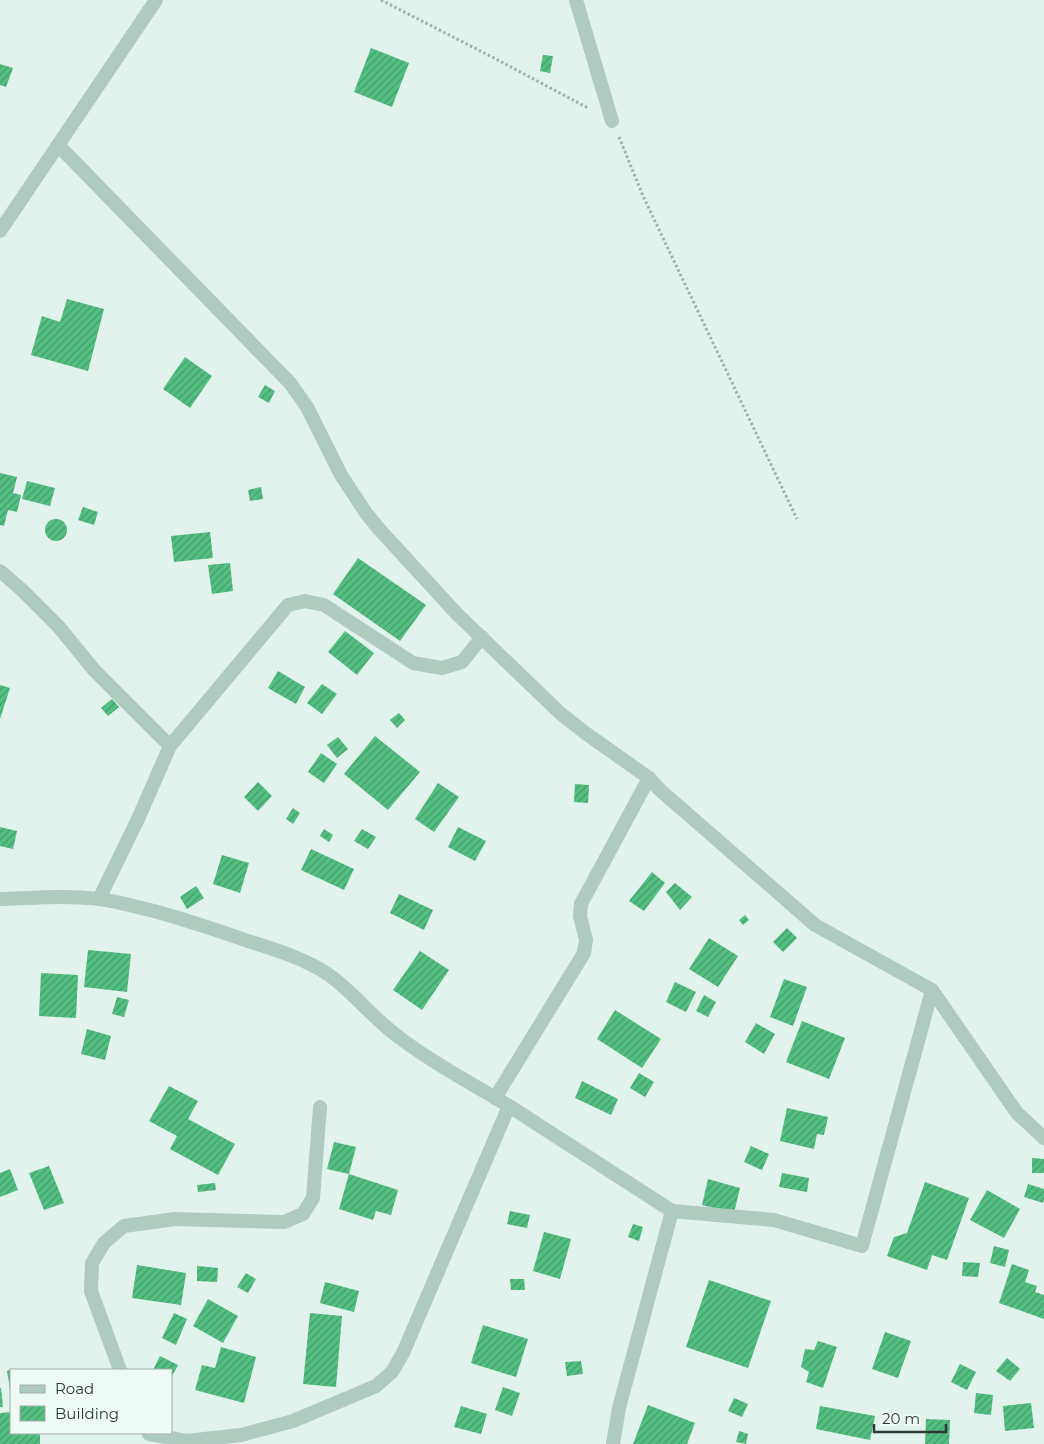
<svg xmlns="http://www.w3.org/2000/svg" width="1044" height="1444" viewBox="0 0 1044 1444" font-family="Montserrat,sans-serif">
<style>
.building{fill:url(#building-hatch)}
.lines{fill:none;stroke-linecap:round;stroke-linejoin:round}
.path{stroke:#98b7ab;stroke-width:3;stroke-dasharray:2.5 2.5;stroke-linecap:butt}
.minor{stroke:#aecbc0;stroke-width:14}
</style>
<defs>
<pattern id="building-hatch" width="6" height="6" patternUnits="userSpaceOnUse" patternTransform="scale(1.25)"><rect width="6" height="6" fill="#53bf81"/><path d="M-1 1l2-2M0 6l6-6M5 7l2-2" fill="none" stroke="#459c6a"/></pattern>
</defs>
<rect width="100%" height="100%" fill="#e2f3ee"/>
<g class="building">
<path d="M371,48L409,63L392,107L354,92Z"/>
<path d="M543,55L553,56L550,73L540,71Z"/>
<path d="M0,64L13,68L6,87L0,85Z"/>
<path d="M67,299L104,309L88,371L31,355L42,316L60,322Z"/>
<path d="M185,357L212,376L190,408L163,389Z"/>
<path d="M265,385L275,391L269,403L258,397Z"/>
<path d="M0,473L17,477L13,493L21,495L17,512L8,510L4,526L0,525Z"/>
<path d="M27,481L55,488L50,506L22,499Z"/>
<path d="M261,487L263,499L250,501L248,490Z"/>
<path d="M83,507L98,512L94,525L78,520Z"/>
<circle cx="56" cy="530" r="11"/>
<path d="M210,532L213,558L174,562L171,536Z"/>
<path d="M358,558L426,605L400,641L333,594Z"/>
<path d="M230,563L233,591L212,594L208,565Z"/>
<path d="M345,631L374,653L357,675L328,652Z"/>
<path d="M278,671L305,687L296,704L268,688Z"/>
<path d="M322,684L337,694L322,714L307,703Z"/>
<path d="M0,685L10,688L0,719Z"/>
<path d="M112,699L119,707L108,716L101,708Z"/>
<path d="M399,713L405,720L397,728L390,720Z"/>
<path d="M375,736L420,772L388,810L344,774Z"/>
<path d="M338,737L348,749L337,758L327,745Z"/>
<path d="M321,753L337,764L324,783L308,772Z"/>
<path d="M258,782L272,796L258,811L244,797Z"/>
<path d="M438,783L459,797L434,832L415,819Z"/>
<path d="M575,784L589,785L588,803L574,802Z"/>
<path d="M293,808L300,813L293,824L286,819Z"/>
<path d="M0,827L17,831L13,849L0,846Z"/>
<path d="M458,827L486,841L475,861L448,847Z"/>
<path d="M324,829L333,835L329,842L320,836Z"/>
<path d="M362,829L376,837L368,849L354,841Z"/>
<path d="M311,849L354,869L344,890L301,870Z"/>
<path d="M222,855L249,863L240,893L213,884Z"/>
<path d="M652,872L665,883L644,911L629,901Z"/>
<path d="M675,883L692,897L680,910L666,892Z"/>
<path d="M196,886L204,898L187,909L180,897Z"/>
<path d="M399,894L433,910L424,930L390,913Z"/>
<path d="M745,915L749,920L743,925L739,920Z"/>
<path d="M787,928L797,938L783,952L773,942Z"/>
<path d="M709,938L738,956L718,987L689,969Z"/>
<path d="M88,950L131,954L127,992L84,987Z"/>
<path d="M420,951L449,970L422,1010L393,990Z"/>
<path d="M41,973L78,975L76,1018L39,1016Z"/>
<path d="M784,979L807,987L793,1026L770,1017Z"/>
<path d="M675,982L696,992L686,1012L666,1002Z"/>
<path d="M704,995L716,1002L708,1017L696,1011Z"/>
<path d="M117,997L129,1000L124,1017L112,1014Z"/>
<path d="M615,1010L661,1039L642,1068L597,1039Z"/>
<path d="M802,1021L845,1038L829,1079L786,1062Z"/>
<path d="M756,1023L775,1034L764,1054L745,1042Z"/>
<path d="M87,1029L111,1036L105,1060L81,1054Z"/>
<path d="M639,1073L654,1082L645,1097L630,1088Z"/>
<path d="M582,1081L618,1099L611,1115L575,1098Z"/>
<path d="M169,1086L198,1101L188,1119L235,1144L218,1175L170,1149L177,1136L149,1121Z"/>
<path d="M787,1108L828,1117L824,1135L817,1134L814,1149L780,1141Z"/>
<path d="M334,1142L356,1147L349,1174L327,1169Z"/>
<path d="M751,1146L769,1154L762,1170L744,1162Z"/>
<path d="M1032,1158L1044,1159V1173H1032Z"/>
<path d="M49,1166L64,1203L44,1210L29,1173Z"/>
<path d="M10,1169L18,1190L0,1197V1173Z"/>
<path d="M782,1173L809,1178L807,1192L779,1187Z"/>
<path d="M349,1174L398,1190L391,1215L376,1211L373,1220L339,1209Z"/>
<path d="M708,1179L740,1188L734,1213L702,1205Z"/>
<path d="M925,1182L969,1198L947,1260L932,1255L927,1270L887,1256L894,1237L907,1233Z"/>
<path d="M215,1183L216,1190L198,1192L197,1185Z"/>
<path d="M1028,1184L1044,1189V1199L1043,1203L1024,1197Z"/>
<path d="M987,1190L1020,1209L1004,1238L970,1220Z"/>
<path d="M510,1211L530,1215L527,1228L507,1224Z"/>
<path d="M633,1224L643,1227L639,1241L628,1237Z"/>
<path d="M544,1232L571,1239L560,1279L533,1271Z"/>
<path d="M994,1246L1009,1250L1005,1267L990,1263Z"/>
<path d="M963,1262L980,1263L978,1277L962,1276Z"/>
<path d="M1012,1264L1029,1270L1025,1282L1037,1286L1035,1292L1044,1295V1319L999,1303Z"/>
<path d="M137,1265L186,1273L181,1305L132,1298Z"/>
<path d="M197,1266L218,1268L217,1282L197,1281Z"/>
<path d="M246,1273L256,1279L248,1293L237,1287Z"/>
<path d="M510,1279H524L525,1290H511Z"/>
<path d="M709,1280L771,1301L748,1368L686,1347Z"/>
<path d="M325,1282L359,1291L354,1312L320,1303Z"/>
<path d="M208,1299L238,1316L223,1343L193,1326Z"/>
<path d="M174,1313L187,1319L176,1345L162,1338Z"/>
<path d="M310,1313L342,1316L336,1387L303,1384Z"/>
<path d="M483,1325L528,1339L516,1377L471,1363Z"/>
<path d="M885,1332L911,1341L898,1378L872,1369Z"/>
<path d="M818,1341L837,1347L823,1388L806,1382L809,1372L801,1367L805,1349L814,1350Z"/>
<path d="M221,1347L256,1357L244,1403L195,1390L202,1365L215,1368Z"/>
<path d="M160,1356L178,1365L171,1378V1370H153Z"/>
<path d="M1007,1358L1020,1369L1010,1381L996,1371Z"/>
<path d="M581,1361L583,1374L567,1376L565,1362Z"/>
<path d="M960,1364L976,1372L967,1390L951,1382Z"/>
<path d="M11,1370V1389H10L7,1371Z"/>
<path d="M503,1387L520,1393L512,1416L495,1410Z"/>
<path d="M0,1388H1L3,1407H0Z"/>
<path d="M976,1393L993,1395L991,1415L974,1413Z"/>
<path d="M734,1398L748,1404L742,1417L728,1411Z"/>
<path d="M1031,1403L1034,1428L1005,1431L1003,1406Z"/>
<path d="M648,1405L695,1423L687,1444H633Z"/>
<path d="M461,1406L487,1414L481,1434L454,1427Z"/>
<path d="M820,1406L875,1416L870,1440L816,1429Z"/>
<path d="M11,1412V1433H40V1444H0V1413Z"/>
<path d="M926,1419L950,1420L949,1444H925Z"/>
<path d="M739,1431L748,1434L746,1444L736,1442Z"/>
</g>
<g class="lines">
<g class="path">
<path d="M381,0L494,58L588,108"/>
<path d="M619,137L643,196L797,519"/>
</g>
<g class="minor">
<path d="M576,0L612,121"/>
<path d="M58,145L290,383L307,407L341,475L366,513L379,529L457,614L560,713L584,732L649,778L660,790L815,925L932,990L1017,1113L1044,1138"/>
<path d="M0,231L156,0"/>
<path d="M0,571L22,590L59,627L94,670L170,746L138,819L99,899"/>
<path d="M170,746L288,605L305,601L324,605L413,663L442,668L462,662L482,637"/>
<path d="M0,899C33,898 66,895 99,899C117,901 136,907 154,911C186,920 217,930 248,941C274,949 306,959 329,975C353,992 372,1017 396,1035C431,1062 471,1083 509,1106L403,1353L392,1372L376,1386L293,1421L241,1435L186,1441L149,1434"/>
<path d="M495,1098L584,953L586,940L580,916L581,904L649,778"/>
<path d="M509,1106L672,1211L774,1220L862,1246L932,990"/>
<path d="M120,1370L91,1291L92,1263L104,1243L124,1226L175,1219L284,1222L303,1214L313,1198L320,1107"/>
<path d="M613,1444L619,1408L672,1211"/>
</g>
</g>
<rect x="10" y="1369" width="162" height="65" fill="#effaf7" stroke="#a1ada9"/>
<rect x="20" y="1385" width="25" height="8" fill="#aecbc0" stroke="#a1ada9"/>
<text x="55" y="1394" font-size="15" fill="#2c3a33">Road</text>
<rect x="20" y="1406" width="25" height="15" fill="url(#building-hatch)" stroke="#a1ada9"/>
<text x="55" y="1419" font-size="15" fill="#2c3a33">Building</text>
<path d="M874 1424v8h72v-8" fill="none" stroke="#2c3a33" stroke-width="2.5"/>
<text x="882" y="1424" font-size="15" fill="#2c3a33" stroke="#effaf7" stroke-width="4" paint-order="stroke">20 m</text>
</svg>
